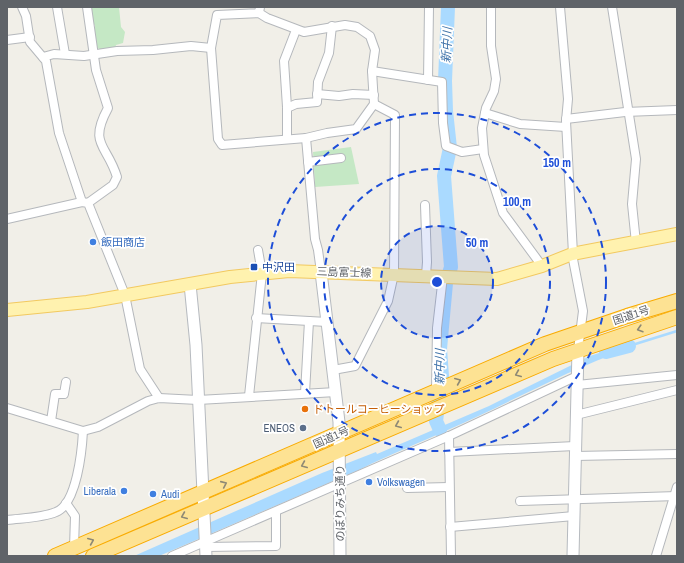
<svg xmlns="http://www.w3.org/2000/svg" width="684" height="563" viewBox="0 0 684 563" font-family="'Archivo Narrow','Noto Sans JP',sans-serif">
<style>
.green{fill:#c5e8c5}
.water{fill:#aadaff}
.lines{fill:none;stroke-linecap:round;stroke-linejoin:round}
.stream{stroke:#aadaff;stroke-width:2.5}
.river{stroke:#aadaff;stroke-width:14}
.street-casing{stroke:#b5b8bc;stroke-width:10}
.secondary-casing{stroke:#b6babf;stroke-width:13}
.primary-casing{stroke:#f2c960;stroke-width:14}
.highway-casing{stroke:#f9ab00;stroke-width:16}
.street{stroke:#fff;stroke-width:8}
.secondary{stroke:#fff;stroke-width:11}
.primary{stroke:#fff2af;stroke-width:12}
.highway{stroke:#fde293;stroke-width:14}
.oneway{stroke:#8e8975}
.ring{fill:none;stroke:#1d4ed8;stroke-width:2;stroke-dasharray:7 5}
.shop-dot{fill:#3f7fe0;stroke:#fff;stroke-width:1.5}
.transit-dot{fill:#1a4fb4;stroke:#fff;stroke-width:1.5}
.food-dot{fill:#e8710a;stroke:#fff;stroke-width:1.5}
.service-dot{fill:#5c6f8a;stroke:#fff;stroke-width:1.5}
.labels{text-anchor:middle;stroke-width:3.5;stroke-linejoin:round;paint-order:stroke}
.shop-label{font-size:11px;fill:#366cbe;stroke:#fff;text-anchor:start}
.transit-label{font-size:11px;fill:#164399;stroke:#fff;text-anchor:start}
.street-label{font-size:11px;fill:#5f6368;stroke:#fff}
.food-label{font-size:11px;fill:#c56008;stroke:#fff;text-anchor:start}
.service-label{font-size:11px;fill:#4e5e75;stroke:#fff;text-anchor:end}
.water-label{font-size:12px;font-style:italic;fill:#4174aa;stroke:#fff}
.centre{fill:#1d4ed8;stroke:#fff;stroke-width:2}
.ring-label{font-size:12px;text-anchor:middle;font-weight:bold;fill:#1d4ed8;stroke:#fff;stroke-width:3.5;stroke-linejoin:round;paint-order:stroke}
</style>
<rect width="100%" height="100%" fill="#f1efe8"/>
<g class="green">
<path d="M90,7H119L121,27L125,32L123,43L116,45L115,48L103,50L97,48L94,36L95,25L93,24Z"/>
<path d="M351,147L359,184L315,187L313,152Z"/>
</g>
<path class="water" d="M623,345L627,349C566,371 509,403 450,429C420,443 390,454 361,469L159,556H134L322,473L376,452L377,454L489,406L590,356Z"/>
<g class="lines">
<path class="stream" d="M629,346L677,331"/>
<g class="river">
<path d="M606,352L629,346"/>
<path d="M440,430L436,421L442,376L440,349L446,283L451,267L444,176L450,148L446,111L445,81L448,7"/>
</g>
<defs>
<g id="street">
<path d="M22,7L26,16L30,42L46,61L59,133L82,202L88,203L125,295L140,369L159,398"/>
<path d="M57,7L65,54"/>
<path d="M87,7L96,70L108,108C88,145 107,144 117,177L113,185L88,203"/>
<path d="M491,7V46L496,79L494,91L486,108L482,128L484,155L503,213L542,266"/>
<path d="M560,7L568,99L566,121L573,254"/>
<path d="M612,7L636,159L632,204L636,243"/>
<path d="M259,13L217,15L211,48L218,139L222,145L306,138L327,133L356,129L374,104L372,71L375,50L370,36L357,27L345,25L304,32L267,18L259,13L260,7"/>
<path d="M7,40L30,37"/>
<path d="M43,57L54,54L84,56L117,51L153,50L191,46L211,48"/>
<path d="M372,71L442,82L443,123L446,146L462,152L483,149"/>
<path d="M428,80L429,7"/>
<path d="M317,94L339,96L353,94L374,95"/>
<path d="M287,108L296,104L317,102L318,82L329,53L332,26"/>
<path d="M485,113L520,124L566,127"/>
<path d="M566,119L625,112L677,110"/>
<path d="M306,138L315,239L318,250L321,272"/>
<path d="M287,139V107L284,61L296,30"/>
<path d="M308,162L341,158"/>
<path d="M425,205L427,262L426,275"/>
<path d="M7,219L82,202"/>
<path d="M572,254L583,311L578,350"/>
<path d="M256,318L327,322"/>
<path d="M333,370L355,366L388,301L394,274L395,115L374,104"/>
<path d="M577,385L677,375"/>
<path d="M436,391L437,328L443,276"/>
<path d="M305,393L309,321"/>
<path d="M249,396L262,273L258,250"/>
<path d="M7,408L83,431L98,427L148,401L159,398L198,400L336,392"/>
<path d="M576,415L677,390"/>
<path d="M51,421L55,394H64L66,382"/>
<path d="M449,436L451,556"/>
<path d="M449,452L575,446"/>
<path d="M575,456L677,454"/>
<path d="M407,488L449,487"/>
<path d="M520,501L677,496"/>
<path d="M66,503L75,516L74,548"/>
<path d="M7,520C23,518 42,518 56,512C77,504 82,450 83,431"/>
<path d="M450,527L574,516"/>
<path d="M206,547L276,546V512"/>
<path d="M172,556L449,436L577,376"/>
<path d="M656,556L677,487"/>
</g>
<g id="secondary">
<path d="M321,272L339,422L340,556"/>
<path d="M190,284L196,345L206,556"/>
<path d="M573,556L578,350"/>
</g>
<path id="primary" d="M7,310L87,302L230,277L289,271L497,279L542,266L572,254L677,234"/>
<g id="highway">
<path d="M55,556L545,344L627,316L677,301"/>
<path d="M93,556L553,359L677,317"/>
</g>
</defs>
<use href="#street" class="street-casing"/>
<use href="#secondary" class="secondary-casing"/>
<use href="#primary" class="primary-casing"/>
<use href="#highway" class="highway-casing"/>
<use href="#street" class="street"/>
<use href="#secondary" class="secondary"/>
<use href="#primary" class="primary"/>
<use href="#highway" class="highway"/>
</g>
<defs><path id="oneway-chevron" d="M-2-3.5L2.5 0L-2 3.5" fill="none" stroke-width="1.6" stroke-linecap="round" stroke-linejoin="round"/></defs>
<g class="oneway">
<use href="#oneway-chevron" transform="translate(640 329) rotate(163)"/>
<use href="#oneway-chevron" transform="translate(518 374) rotate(157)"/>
<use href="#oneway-chevron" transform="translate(458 381) rotate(-23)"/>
<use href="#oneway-chevron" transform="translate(398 425) rotate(157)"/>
<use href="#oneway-chevron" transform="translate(304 465) rotate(157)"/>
<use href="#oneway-chevron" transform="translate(224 484) rotate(-24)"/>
<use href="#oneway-chevron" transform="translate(184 516) rotate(157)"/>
<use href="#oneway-chevron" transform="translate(91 541) rotate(-23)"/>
</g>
<circle cx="437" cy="282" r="56" fill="#1d4ed8" fill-opacity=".12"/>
<g class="ring">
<circle cx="437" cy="282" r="56"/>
<circle cx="437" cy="282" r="113"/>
<circle cx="437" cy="282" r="169"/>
</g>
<g class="shop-dot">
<circle cx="93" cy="242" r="4"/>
<circle cx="369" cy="482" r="4"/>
<circle cx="124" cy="491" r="4"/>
<circle cx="153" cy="494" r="4"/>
</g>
<rect class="transit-dot" x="250" y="263" width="8" height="8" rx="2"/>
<circle class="food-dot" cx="305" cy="409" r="4"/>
<circle class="service-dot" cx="303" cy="428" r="4"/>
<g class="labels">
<g class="shop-label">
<text x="101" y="246">飯田商店</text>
<text x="377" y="486">Volkswagen</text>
<text x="116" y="495" text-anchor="end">Liberala</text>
<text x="161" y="498">Audi</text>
</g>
<g class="transit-label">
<text x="262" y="271">中沢田</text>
</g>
<g class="street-label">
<text transform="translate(344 272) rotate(2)" y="4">三島富士線</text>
<text transform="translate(631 315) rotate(-18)" y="4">国道1号</text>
<text transform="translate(331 437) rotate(-24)" y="4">国道1号</text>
<text transform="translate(340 503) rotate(-90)" y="4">のぼりみち通り</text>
</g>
<g class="food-label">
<text x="313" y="413">ドトールコーヒーショップ</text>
</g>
<g class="service-label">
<text x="295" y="432">ENEOS</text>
</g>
<g class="water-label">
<text transform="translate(447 45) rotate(-88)" y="4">新中川</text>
<text transform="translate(440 367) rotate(-89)" y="4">新中川</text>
</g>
</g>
<circle cx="437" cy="282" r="6" class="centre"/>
<g class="ring-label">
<text x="557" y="167">150 m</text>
<text x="517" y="206">100 m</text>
<text x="477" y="247">50 m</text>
</g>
<rect width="684" height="563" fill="none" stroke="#5f6368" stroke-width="16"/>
</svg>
